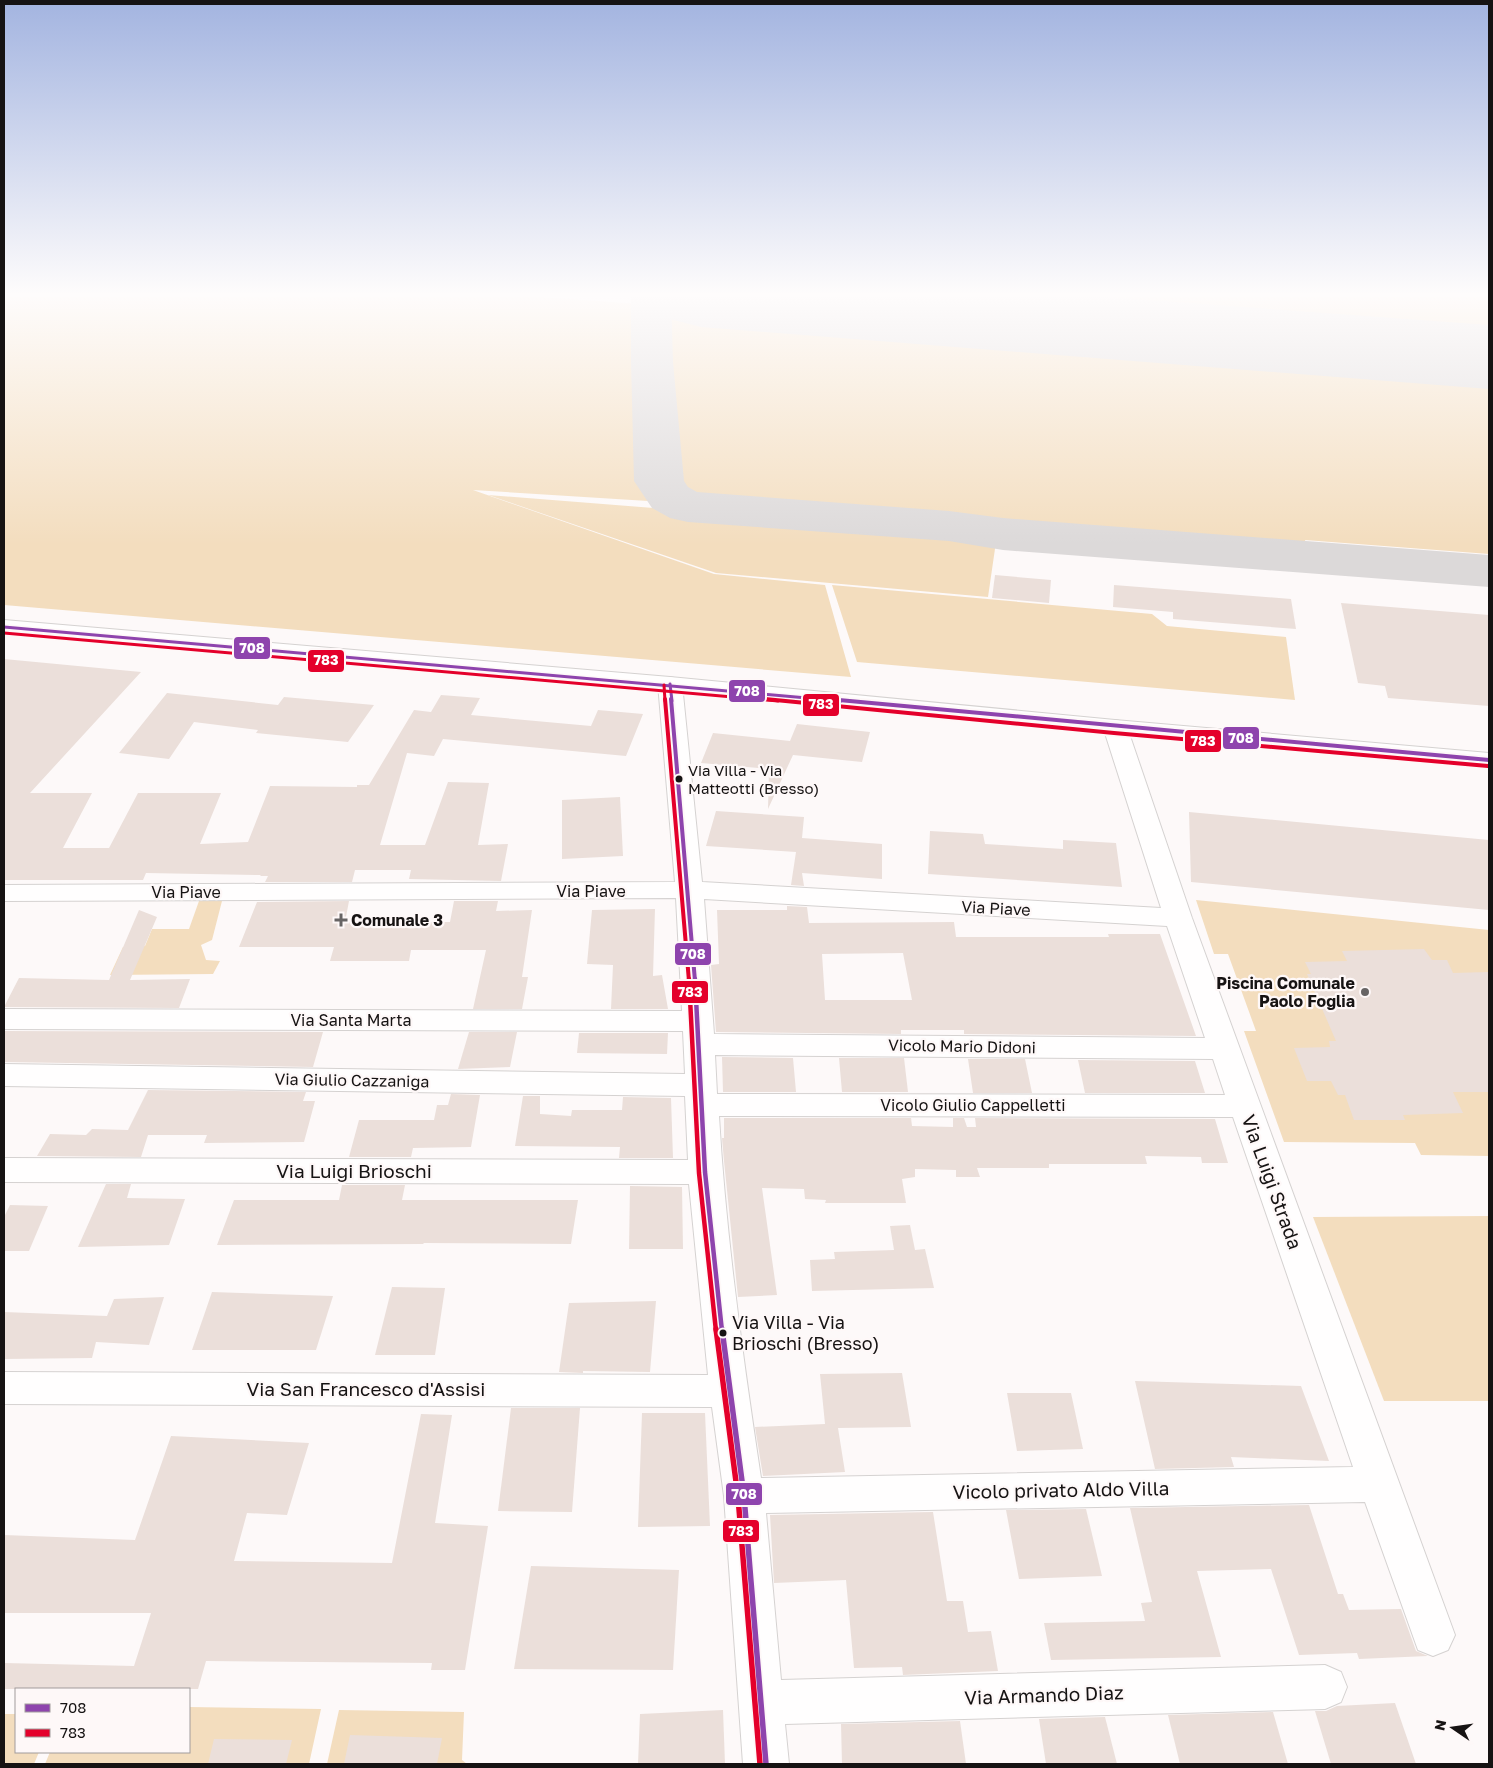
<svg xmlns="http://www.w3.org/2000/svg" width="1493" height="1768" viewBox="0 0 1493 1768" font-family="'Golos Text',sans-serif">
<style>
.green{fill:#f3ddbe}
.lines{fill:none;stroke-linecap:round;stroke-linejoin:round}
.taxiway{fill:#dcd9d9;fill-rule:evenodd}
.runway{fill:#dcd9d9;fill-rule:evenodd}
.building{fill:#ebdfda;fill-rule:evenodd}
.street-casing{stroke:#d5d2d1;stroke-width:2}
.secondary-casing{stroke:#d5d2d1;stroke-width:2}
.street{fill:#fffefe;fill-rule:evenodd}
.secondary{fill:#fffefe;fill-rule:evenodd}
.bus-1-far3-casing{stroke:#fef8f8;stroke-width:6}
.bus-1-far2-casing{stroke:#fef8f8;stroke-width:8}
.bus-1-far1-casing{stroke:#fef8f8;stroke-width:8}
.bus-1-casing{stroke:#fef8f8;stroke-width:9}
.bus-2-far3-casing{stroke:#fef8f8;stroke-width:6}
.bus-2-far2-casing{stroke:#fef8f8;stroke-width:8}
.bus-2-far1-casing{stroke:#fef8f8;stroke-width:8}
.bus-2-casing{stroke:#fef8f8;stroke-width:9}
.bus-1-far3{stroke:#8e44ad;stroke-width:3}
.bus-1-far2{stroke:#8e44ad;stroke-width:4}
.bus-1-far1{stroke:#8e44ad;stroke-width:4.5}
.bus-1{stroke:#8e44ad;stroke-width:5.5}
.bus-2-far3{stroke:#e4002b;stroke-width:3}
.bus-2-far2{stroke:#e4002b;stroke-width:4}
.bus-2-far1{stroke:#e4002b;stroke-width:4.5}
.bus-2{stroke:#e4002b;stroke-width:5.5}
.bus-dot{fill:#161313;stroke:#fef8f8;stroke-width:2}
.poi-dot{fill:#676464;stroke:#fef8f8;stroke-width:2}
.labels{text-anchor:middle;stroke-width:4.5;stroke-linejoin:round;paint-order:stroke}
.bus-label{font-size:15px;fill:#161313;stroke:#fef8f8;text-anchor:start}
.street-label{font-size:16px;fill:#161313;stroke:#fef8f8}
.poi-label{font-size:16px;font-weight:bold;fill:#161313;stroke:#fef8f8;text-anchor:start}
.near-bus-label{font-size:18px;fill:#161313;stroke:#fef8f8;text-anchor:start}
.near-street-label{font-size:19px;fill:#161313;stroke:#fef8f8}
.line-badge{stroke:#fef8f8;stroke-width:2}
.badge-label{font-size:14px;text-anchor:middle;font-weight:bold;fill:#fff}
</style>
<rect width="100%" height="100%" fill="#fdf9f9"/>
<g class="green">
<path d="M4,297H542L640,304L649,482L648,501L473,490L714,574L825,585L851,677L4,605Z"/>
<path d="M850,297H1489V344L918,302Z"/>
<path d="M666,306L1489,370V554L1305,540L1307,549L691,503L678,495L666,460L658,332L665,331Z"/>
<path d="M488,495L997,535L988,597L716,573Z"/>
<path d="M832,585L1152,614L1167,626L1286,637L1295,700L857,662Z"/>
<path d="M1196,900L1489,930V1156L1421,1155L1415,1143L1284,1142L1244,1031H1256L1228,954H1214Z"/>
<path d="M199,901H222L212,940L201,945L206,960L220,961L213,974L110,975L123,947L145,946L152,929H189Z"/>
<path d="M1489,1216V1401H1384L1313,1217Z"/>
<path d="M189,1707L321,1709L309,1764H45L50,1752H189Z"/>
<path d="M339,1710L464,1712L462,1760L467,1764H327Z"/>
<path d="M4,1714H16V1752H39L34,1764H4Z"/>
</g>
<g class="lines">
<path class="taxiway" d="M631,297H671L673,362L684,481L688,487L697,492L949,511L1003,518L1489,555V587L1003,550L949,541L688,522L670,518L652,508L634,481L631,362Z"/>
<path class="runway" d="M652,297H1107L1489,325V389L701,327L666,318Z"/>
</g>
<g class="building">
<path d="M995,575L1051,580L1049,603L992,598Z"/>
<path d="M1114,585L1291,599L1296,629L1173,619V612L1113,607Z"/>
<path d="M1341,603L1489,615V706L1388,698L1385,686L1358,683Z"/>
<path d="M4,659L141,672L30,793H92L63,848H109L138,793H221L200,844L248,842L270,786L357,787V785H369L414,710L431,712L441,695L480,698L471,715L591,726L598,710L643,714L626,756L443,739L434,756L407,753L380,845H425L448,782L489,783L478,845L508,844L501,881L409,879L411,870H355L352,882H265L268,876H260L261,875L146,873L143,880H4Z"/>
<path d="M167,693L278,705L284,697L374,705L348,742L256,733L258,730L194,722L169,759L119,753Z"/>
<path d="M797,724L870,732L862,762L793,755L768,809L769,769L701,763L713,733L790,741Z"/>
<path d="M620,797L623,856L562,859V800Z"/>
<path d="M716,811L804,817L802,838L882,844V879L802,873L804,886L791,885L796,852L706,846Z"/>
<path d="M1189,812L1489,840V910L1191,882Z"/>
<path d="M930,831L983,834L985,844L1063,849V840L1116,843L1122,887L928,874Z"/>
<path d="M349,901L345,922H450L454,901H498L496,911L532,910L522,977H528L522,1009H473L486,950H411L409,961H330L334,947H239L257,902Z"/>
<path d="M787,906L807,907L809,923L954,922L956,937H1109L1108,934H1160L1196,1036L964,1034V1030H901V1034L716,1032L711,965L719,964L717,910H787ZM903,953L912,1000H825L822,954Z"/>
<path d="M655,909L653,976L662,975L668,1009H611L613,965L587,964L592,910Z"/>
<path d="M139,910L157,917L130,980L190,979L179,1008L4,1007L19,978L109,980Z"/>
<path d="M1424,949L1432,960H1447L1453,973L1489,972V1092H1453L1463,1113L1403,1115L1405,1120H1354L1345,1095H1338L1331,1081H1307L1294,1048L1330,1047L1329,1041H1336L1307,974H1311L1305,962L1347,961L1342,951Z"/>
<path d="M4,1031L323,1032L313,1067L4,1062Z"/>
<path d="M469,1032H517L510,1067L458,1069Z"/>
<path d="M579,1033H668L667,1054L577,1053Z"/>
<path d="M722,1057L793,1058L796,1092H723Z"/>
<path d="M839,1058H904L908,1092H842Z"/>
<path d="M968,1059H1025L1032,1093H973Z"/>
<path d="M1078,1060L1195,1061L1205,1093H1085Z"/>
<path d="M148,1090L306,1092L303,1101H315L304,1142L204,1143L207,1135H148L141,1157L37,1156L50,1134L86,1135L92,1129L128,1130Z"/>
<path d="M451,1094L480,1095L471,1147L413,1148L411,1157H349L359,1120H434L437,1105H448Z"/>
<path d="M523,1096H540V1114L571,1116L572,1110H622L623,1097L671,1098L673,1158H619L620,1147L515,1146Z"/>
<path d="M724,1118H911L912,1126L953,1127V1118H964L967,1127H976L975,1118L1213,1119H1215L1228,1163H1202L1201,1157L1145,1156L1147,1164H1049V1168H977L980,1177H956V1170L915,1169V1177L902,1179L906,1203H825L826,1200L805,1199L804,1189L762,1188L777,1295L738,1297L724,1161L722,1138H724Z"/>
<path d="M106,1184H131L127,1198L185,1199L169,1245L78,1247Z"/>
<path d="M342,1185H405L402,1200H578L571,1244L424,1243L423,1244L217,1245L234,1200H339Z"/>
<path d="M630,1186L682,1187L683,1249H629Z"/>
<path d="M10,1205L48,1206L29,1251H4V1217Z"/>
<path d="M910,1225L915,1250L925,1249L934,1288L812,1291L810,1260L835,1259L834,1252L894,1250L890,1226Z"/>
<path d="M392,1287L445,1288L435,1355H375Z"/>
<path d="M212,1292L333,1296L316,1350H192Z"/>
<path d="M164,1297L149,1345L96,1342L92,1358L4,1359V1312L107,1316L114,1299Z"/>
<path d="M656,1301L650,1372L583,1371V1373L559,1372L569,1303Z"/>
<path d="M902,1373L911,1427L838,1428L845,1472L763,1476L755,1427L825,1424L820,1374Z"/>
<path d="M1135,1381L1301,1386L1329,1461L1231,1457L1234,1467L1155,1469Z"/>
<path d="M1007,1393H1071L1083,1449L1017,1451Z"/>
<path d="M511,1408H580L572,1512L498,1511Z"/>
<path d="M642,1413H705L710,1526L638,1527Z"/>
<path d="M421,1414L452,1415L435,1523L488,1526L465,1670H431L432,1663L206,1661L198,1689H4V1663L134,1666L151,1613H4V1535L135,1540L171,1436L309,1443L287,1515L247,1513L234,1561L392,1563Z"/>
<path d="M1309,1505L1338,1594H1343L1349,1610L1401,1609L1416,1651L1428,1656L1359,1659L1357,1653L1299,1655L1271,1569L1197,1571L1221,1657L1051,1660L1044,1623L1145,1621L1141,1603L1152,1602L1130,1508Z"/>
<path d="M1086,1509L1102,1576L1019,1579L1006,1510Z"/>
<path d="M933,1512L947,1601H963L968,1632L991,1631L998,1671L903,1675L902,1667L854,1668L846,1580L774,1583L770,1515Z"/>
<path d="M531,1566L679,1570L673,1670L514,1669Z"/>
<path d="M1395,1703L1416,1764H1331L1315,1711H1326L1337,1706Z"/>
<path d="M723,1710L725,1764H638L640,1714Z"/>
<path d="M1273,1712L1288,1764H1180L1168,1715Z"/>
<path d="M1105,1717L1117,1764H1046L1039,1719Z"/>
<path d="M960,1721L966,1764H842L841,1724Z"/>
<path d="M350,1735L442,1738L437,1764H344Z"/>
<path d="M214,1739L292,1740L286,1764H208Z"/>
</g>
<g class="lines">
<defs>
<path id="street" d="M670,677L678,679L682,684L702,882L1161,908L1103,727L1106,722L1115,720L1124,722L1127,727L1192,918L1455,1635L1448,1650L1433,1656L1418,1650L1365,1502L766,1513L781,1680L1325,1665L1341,1672L1347,1687L1341,1702L1325,1709L785,1724L789,1764H743L724,1496L712,1407L4,1404V1372L708,1375L689,1184L4,1182V1158L688,1160L685,1096L4,1086V1064L685,1074L683,1031L4,1029V1009L682,1011L676,898L4,901V885L675,882L658,684L662,679ZM704,899L1167,926L1205,1038L714,1034ZM715,1055L1213,1059L1225,1095L717,1094ZM719,1116L1233,1117L1353,1467L761,1478C743,1358 726,1237 719,1116Z"/>
<path id="secondary" d="M4,620L670,677L1115,720L1489,753V767L1115,734L670,691L4,634Z"/>
</defs>
<use href="#street" class="street-casing"/>
<use href="#secondary" class="secondary-casing"/>
<use href="#street" class="street"/>
<use href="#secondary" class="secondary"/>
<defs>
<g id="bus-1-far3">
<path d="M4,627L841,701"/>
<path d="M670,684L672,701"/>
</g>
<g id="bus-1-far2">
<path d="M671,699L695,981"/>
<path d="M828,699L1489,760"/>
</g>
<path id="bus-1-far1" d="M695,979L705,1172L722,1331"/>
<path id="bus-1" d="M722,1329L744,1496L766,1764"/>
<g id="bus-2-far3">
<path d="M4,633L778,701"/>
<path d="M664,685L665,701"/>
</g>
<g id="bus-2-far2">
<path d="M665,699L689,981"/>
<path d="M765,699L1114,733L1488,766"/>
</g>
<path id="bus-2-far1" d="M689,979L699,1173L716,1331"/>
<path id="bus-2" d="M716,1329L738,1497L760,1764"/>
</defs>
<use href="#bus-1-far3" class="bus-1-far3-casing"/>
<use href="#bus-1-far2" class="bus-1-far2-casing"/>
<use href="#bus-1-far1" class="bus-1-far1-casing"/>
<use href="#bus-1" class="bus-1-casing"/>
<use href="#bus-2-far3" class="bus-2-far3-casing"/>
<use href="#bus-2-far2" class="bus-2-far2-casing"/>
<use href="#bus-2-far1" class="bus-2-far1-casing"/>
<use href="#bus-2" class="bus-2-casing"/>
<use href="#bus-1-far3" class="bus-1-far3"/>
<use href="#bus-1-far2" class="bus-1-far2"/>
<use href="#bus-1-far1" class="bus-1-far1"/>
<use href="#bus-1" class="bus-1"/>
<use href="#bus-2-far3" class="bus-2-far3"/>
<use href="#bus-2-far2" class="bus-2-far2"/>
<use href="#bus-2-far1" class="bus-2-far1"/>
<use href="#bus-2" class="bus-2"/>
</g>
<linearGradient id="sky" x2="0" y2="1"><stop stop-color="#a3b4e0"/><stop offset="0.54" stop-color="#fefcfc"/><stop offset="1" stop-color="#fefcfc" stop-opacity="0"/></linearGradient>
<rect width="1493" height="545" fill="url(#sky)"/>
<g class="bus-dot">
<circle cx="679" cy="779" r="4.5"/>
<circle cx="723" cy="1333" r="4.5"/>
</g>
<g class="poi-dot">
<path d="M338.5 912.5h5v5h5v5h-5v5h-5v-5h-5v-5h5z"/>
<circle cx="1365" cy="992" r="5"/>
</g>
<g class="labels">
<g class="bus-label">
<text x="688" y="776">Via Villa - Via<tspan x="688" dy="18">Matteotti (Bresso)</tspan></text>
</g>
<g class="street-label">
<text x="591" y="897">Via Piave</text>
<text x="186" y="898">Via Piave</text>
<text transform="translate(996 908) rotate(3)" y="6">Via Piave</text>
<text x="351" y="1026">Via Santa Marta</text>
<text transform="translate(962 1046) rotate(1)" y="6">Vicolo Mario Didoni</text>
<text transform="translate(352 1080) rotate(1)" y="6">Via Giulio Cazzaniga</text>
<text x="973" y="1111">Vicolo Giulio Cappelletti</text>
</g>
<g class="poi-label">
<text x="351" y="926">Comunale 3</text>
<text x="1355" y="989" text-anchor="end">Piscina Comunale<tspan x="1355" dy="18">Paolo Foglia</tspan></text>
</g>
<g class="near-bus-label">
<text x="732" y="1329">Via Villa - Via<tspan x="732" dy="21">Brioschi (Bresso)</tspan></text>
</g>
<g class="near-street-label">
<text x="354" y="1178">Via Luigi Brioschi</text>
<text transform="translate(1272 1182) rotate(70)" y="7">Via Luigi Strada</text>
<text x="366" y="1396">Via San Francesco d'Assisi</text>
<text transform="translate(1061 1490) rotate(-1)" y="7">Vicolo privato Aldo Villa</text>
<text transform="translate(1044 1695) rotate(-2)" y="7">Via Armando Diaz</text>
</g>
</g>
<g class="line-badge">
<rect x="233" y="636" width="38" height="24" rx="5" fill="#8e44ad"/>
<rect x="307" y="649" width="38" height="24" rx="5" fill="#e4002b"/>
<rect x="728" y="679" width="38" height="24" rx="5" fill="#8e44ad"/>
<rect x="802" y="693" width="38" height="24" rx="5" fill="#e4002b"/>
<rect x="1222" y="726" width="38" height="24" rx="5" fill="#8e44ad"/>
<rect x="1184" y="729" width="38" height="24" rx="5" fill="#e4002b"/>
<rect x="674" y="942" width="38" height="24" rx="5" fill="#8e44ad"/>
<rect x="671" y="980" width="38" height="24" rx="5" fill="#e4002b"/>
<rect x="725" y="1482" width="38" height="24" rx="5" fill="#8e44ad"/>
<rect x="722" y="1519" width="38" height="24" rx="5" fill="#e4002b"/>
</g>
<g class="badge-label">
<text x="252" y="653">708</text>
<text x="326" y="665">783</text>
<text x="747" y="696">708</text>
<text x="821" y="709">783</text>
<text x="1241" y="743">708</text>
<text x="1203" y="746">783</text>
<text x="693" y="959">708</text>
<text x="690" y="997">783</text>
<text x="744" y="1499">708</text>
<text x="741" y="1536">783</text>
</g>
<rect width="1493" height="1768" fill="none" stroke="#161313" stroke-width="10"/>
<rect x="15" y="1688" width="175" height="65" fill="#fef8f8" stroke="#a19c9c"/>
<rect x="25" y="1704" width="25" height="8" fill="#8e44ad" stroke="#a19c9c"/>
<text x="60" y="1713" font-size="15" fill="#161313">708</text>
<rect x="25" y="1729" width="25" height="8" fill="#e4002b" stroke="#a19c9c"/>
<text x="60" y="1738" font-size="15" fill="#161313">783</text>
<g transform="translate(1453 1728) rotate(283)" stroke="#fef8f8" stroke-width="4" paint-order="stroke">
<path d="M0-4L9 19L0 12L-9 19Z" fill="#161313"/>
<text y="-8" font-size="14" font-weight="bold" text-anchor="middle" fill="#161313">N</text>
</g>
</svg>
